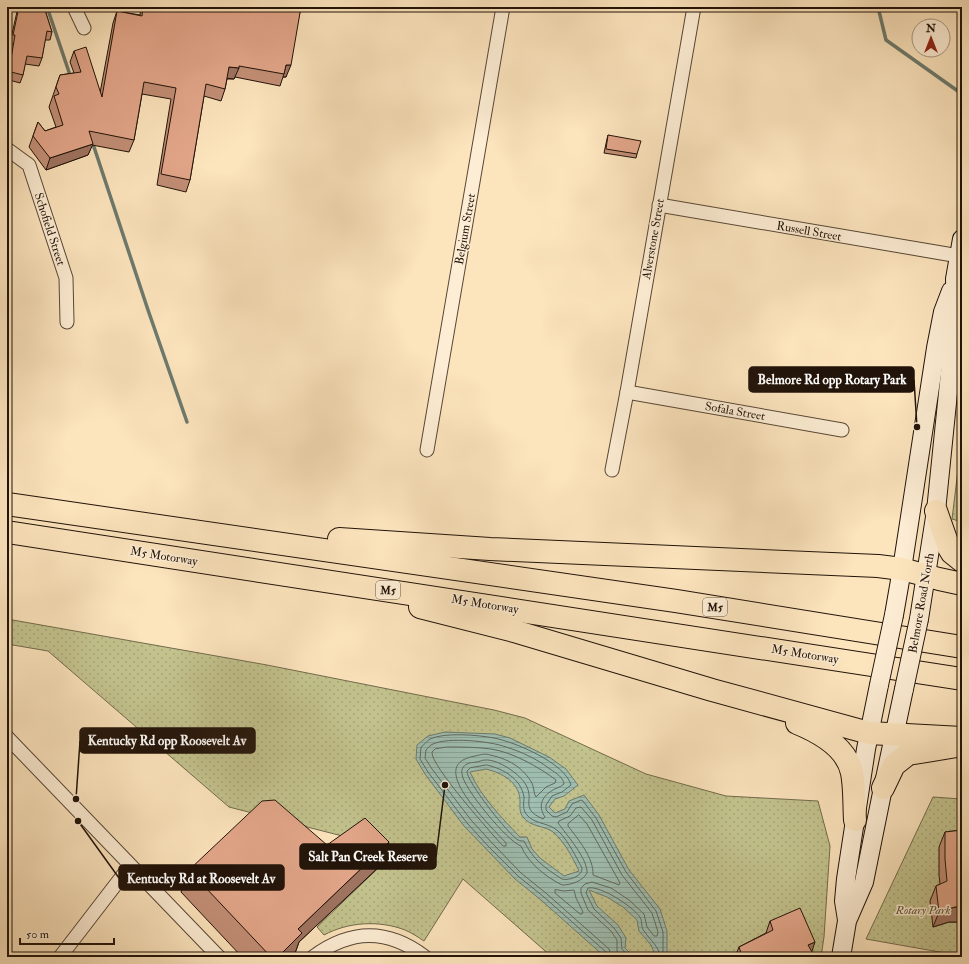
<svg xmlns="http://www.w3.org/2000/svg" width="969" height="964" viewBox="0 0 969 964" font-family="'IM FELL Double Pica',serif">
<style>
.park{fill:url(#park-dots);stroke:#726b4c}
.water{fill:url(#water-rules);stroke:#6d7a6e;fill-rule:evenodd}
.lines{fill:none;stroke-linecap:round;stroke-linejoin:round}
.shore{stroke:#60695e;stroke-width:1}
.stream{stroke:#6d7a6e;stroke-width:3.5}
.minor-casing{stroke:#584736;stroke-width:15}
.secondary-casing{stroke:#211309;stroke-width:20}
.motorway-casing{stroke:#211309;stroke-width:24}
.minor{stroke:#fdedd4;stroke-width:13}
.secondary{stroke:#fdedd4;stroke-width:18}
.motorway{stroke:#fce4bd;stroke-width:22}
.secondary-bridge-casing{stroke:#211309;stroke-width:20;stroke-linecap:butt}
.secondary-bridge{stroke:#fdedd4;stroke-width:18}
.wall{fill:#c38f77;stroke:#211309}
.shaded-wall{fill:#9f7461;stroke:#211309}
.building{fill:#e3a68a;stroke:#211309}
.labels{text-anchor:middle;stroke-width:3;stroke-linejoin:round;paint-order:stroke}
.shield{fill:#fdedd4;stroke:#635446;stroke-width:1}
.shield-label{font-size:11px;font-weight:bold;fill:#211309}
.street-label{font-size:12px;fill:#211309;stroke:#fdedd4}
.park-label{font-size:12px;font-style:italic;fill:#5a5138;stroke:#fdedd4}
.leader{fill:none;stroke:#211309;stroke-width:1.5}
.callout-dot{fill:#211309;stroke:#fdedd4;stroke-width:1.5}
.callout{fill:#211309;stroke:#211309;stroke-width:1.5}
.callout-label{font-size:13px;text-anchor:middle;font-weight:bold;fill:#fff}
</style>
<defs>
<pattern id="park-dots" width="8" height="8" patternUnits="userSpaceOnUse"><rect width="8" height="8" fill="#c3c38e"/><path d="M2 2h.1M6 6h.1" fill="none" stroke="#a7a779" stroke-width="1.8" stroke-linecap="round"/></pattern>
<pattern id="water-rules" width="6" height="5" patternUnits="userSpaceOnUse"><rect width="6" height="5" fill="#9fbfb2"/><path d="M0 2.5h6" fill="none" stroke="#89a398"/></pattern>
</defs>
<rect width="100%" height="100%" fill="#fce4bd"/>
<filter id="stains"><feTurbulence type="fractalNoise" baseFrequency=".005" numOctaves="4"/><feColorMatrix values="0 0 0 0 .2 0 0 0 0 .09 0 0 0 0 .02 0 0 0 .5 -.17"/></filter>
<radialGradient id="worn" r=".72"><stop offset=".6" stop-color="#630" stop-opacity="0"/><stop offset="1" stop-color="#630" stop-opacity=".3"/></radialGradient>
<g class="park">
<path d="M962,437V522L952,519Z"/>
<path d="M7,619L267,665L494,710L525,718L646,774L726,796L818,801L830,846L824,937L821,957H552L463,879L424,941C418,937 412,933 405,930C379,920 348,922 324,935L317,927L397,850L229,807L48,651L7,644Z"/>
<path d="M933,797L962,799V956L866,939Z"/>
</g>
<path class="water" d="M445,732L495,734L510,738L549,757L566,769L578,785L564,796L555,799L549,807L555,813L565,809L569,801L584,795L599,815L629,870L660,909L667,931V951L670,957H656L651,945L639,931L637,920L623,907L607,897L589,890L597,906L618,925L626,938L625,948L634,957H605L541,900L515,879L464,826L425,774L416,759L417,745L428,736ZM486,769C502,773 519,782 520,800C520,806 519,812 523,817C530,827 546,826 553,832C564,841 573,858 579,871L564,876L540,858L532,849L527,837H520C502,818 481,797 470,772Z"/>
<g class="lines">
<g class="shore">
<path d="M447,747C462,747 476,747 491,749C512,752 539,767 556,780L555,783L546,787L536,797C534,794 534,790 533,786C531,779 523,771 518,767C510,761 500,757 490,755C485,753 480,755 475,756C465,758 454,762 456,775C458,794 493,829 506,843V846H503C492,834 430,765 432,752L435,749Z"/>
<path d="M487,765C504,769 521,779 524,797C524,803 522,810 527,815C533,823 546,823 554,828C565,834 576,857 582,868C583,876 569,881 562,879C545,868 533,860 524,841C522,841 520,841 518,840C508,834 466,781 467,771L470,768Z"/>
<path d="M579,815L587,824L620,883L619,885L593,875C594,858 578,839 568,826V824Z"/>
<path d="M558,890L564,891L574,890L576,898L583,912L582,914H580L555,893V890Z"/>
<path d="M607,957L606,952L544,897L518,876L489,847L467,823L428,772L420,759L421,747C424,745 427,741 430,739C445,732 478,735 494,738C515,742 565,763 571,785L562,792L552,796L546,805V810L552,816L556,817L567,812L572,804L581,800L583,801L596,818L626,872L656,911L663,932V953L665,957"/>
<path d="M612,957L609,949L547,894L521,873L493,844L471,820L432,769L425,758L426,750C428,748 430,745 433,744C448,737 490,741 506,747C522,752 537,759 550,769C556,773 563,777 564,784C560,788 554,788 550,792C540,799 539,808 545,817L543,819C519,808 535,801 526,785C520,774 498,759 485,760C482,760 479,762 476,762C473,763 470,762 467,764C463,766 461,770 462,774C463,788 508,842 521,846C528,863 546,877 562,885C571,885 583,881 587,873C588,859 566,834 558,823L559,821L570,816L576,808L581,807L592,820L622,875L652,913L658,932L657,936H654L647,927L644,914L629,900L611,888L592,882L585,884L581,888V893L588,910L611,931L617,940V951L622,957"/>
<path d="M629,957L622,949L621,938L614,928L594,909L586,893L588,888C600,885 636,908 641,919C642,923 641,927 644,931C649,939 660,947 660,957"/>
</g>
<g class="stream">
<path d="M47,7L71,78"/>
<path d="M878,7L886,40L962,94"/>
<path d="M92,141L148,310L187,422"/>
</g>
<defs>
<g id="minor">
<path d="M74,7L84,28"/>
<path d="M7,149L29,165L66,278L67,322"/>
<path d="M659,205L959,256"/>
<path d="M627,392L842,430"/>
<path d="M427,450L503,7"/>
<path d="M612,470L627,392L694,7"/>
<path d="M7,737L219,957"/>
<path d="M60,957L130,866"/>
<path d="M313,957C351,929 387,928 425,957"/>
</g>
<g id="secondary">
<path d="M894,615L902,569L936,348L943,312L951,291"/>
<path d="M919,619L936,511L956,314L955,279L962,239"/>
<path d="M847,920L844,901L846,879L866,749L879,685"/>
<path d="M841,957L847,921L864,882L883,788L904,689"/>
</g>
<g id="motorway">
<path d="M7,504L676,601L962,647"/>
<path d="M936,511L949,548L952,553L962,561"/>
<path d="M7,532L962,679"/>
<path d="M339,539L490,549L878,566L902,569L939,579L962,584"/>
<path d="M420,607L514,631L712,690L869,733L962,738"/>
<path d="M797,723C819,732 847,747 852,773C855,788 854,805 855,820"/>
<path d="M883,788L894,765L908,754L957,746"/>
</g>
</defs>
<use href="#minor" class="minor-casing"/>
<use href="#secondary" class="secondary-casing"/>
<use href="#motorway" class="motorway-casing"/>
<use href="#minor" class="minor"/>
<use href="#secondary" class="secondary"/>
<use href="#motorway" class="motorway"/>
<defs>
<g id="secondary-bridge">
<path d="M879,685L894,615"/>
<path d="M904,689L919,619"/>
</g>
</defs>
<use href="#secondary-bridge" class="secondary-bridge-casing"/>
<use href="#secondary-bridge" class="secondary-bridge"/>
</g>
<g class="wall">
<path d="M18,7H44L52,32L50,40H45L42,58L39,66L25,64L23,75L20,83L9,80L7,84V59H9L12,43H10Z"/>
<path d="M141,7H301L286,77H283L280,86L235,77L234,79H227L225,89L221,101L204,96L190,180L186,192L157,185L171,99L142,94L134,140L129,152L92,145L88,155L46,170L29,147L38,122L45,131L56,127L49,107L60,75L74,73L70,62L74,51L100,93L113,23L117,11L140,15Z"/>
<path d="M608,135L637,154L636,158L604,153L607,139Z"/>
<path d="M962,830V922H949L933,927L930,901L936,886L940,884L939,875V847L945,832Z"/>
<path d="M327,845L381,865L299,942L294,956L293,957H242L181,892L189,870Z"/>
<path d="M770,921L811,951L810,957H735L739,947L766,933Z"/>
</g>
<g class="shaded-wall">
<path d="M286,65H291L286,77H283Z"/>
<path d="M229,67L239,68L234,79L225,78Z"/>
<path d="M7,76H10L7,84Z"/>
<path d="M93,144L88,155L46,170L50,158Z"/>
<path d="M389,842L381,865L299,942L294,956L293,957H278L298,929Z"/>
<path d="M955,907H962V922H949L933,927L939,912Z"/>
<path d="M815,942L810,957H799L808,945Z"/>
</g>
<g class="building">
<path d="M19,7H44L52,32L47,31L42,58L27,56L23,75L11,72L10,76H7V59H11L15,35H13Z"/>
<path d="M143,7H301L291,65H286L284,74L239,66V68L229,67L225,89L206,84L190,180L161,174L176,88L144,82L134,140L89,131L93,144L50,158L33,136L38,122L45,131L63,125L54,96L59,94L56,87L60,75L81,72L74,51L86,47L102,97L117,11L142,16Z"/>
<path d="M608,135L641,141L637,154L606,149Z"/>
<path d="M275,800L327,845L365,818L389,842L298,929L302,933L278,957H271L189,870L262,801Z"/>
<path d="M962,830V907H955L939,912L936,886L947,881L945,859V832Z"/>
<path d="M800,908L815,942L808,945L812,952L799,957H740L742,956L739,947L773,930L770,921Z"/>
</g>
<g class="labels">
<g class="shield">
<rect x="376" y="581" width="24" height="18" rx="3"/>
<rect x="703" y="598" width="24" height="18" rx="3"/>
</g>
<g class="shield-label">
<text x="388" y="594">M5</text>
<text x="715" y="611">M5</text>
</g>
<g class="street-label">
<text transform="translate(50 229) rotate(72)" y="4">Schofield Street</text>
<text transform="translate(465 229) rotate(-80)" y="4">Belgium Street</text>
<text transform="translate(809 231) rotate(10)" y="4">Russell Street</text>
<text transform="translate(653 239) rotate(-80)" y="4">Alverstone Street</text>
<text transform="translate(735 411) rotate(10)" y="4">Sofala Street</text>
<text transform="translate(164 556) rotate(9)" y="4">M5 Motorway</text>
<text transform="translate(921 603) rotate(-80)" y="4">Belmore Road North</text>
<text transform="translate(485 604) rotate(9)" y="4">M5 Motorway</text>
<text transform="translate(805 654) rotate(9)" y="4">M5 Motorway</text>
</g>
<g class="park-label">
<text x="923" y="914">Rotary Park</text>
</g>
</g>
<path class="leader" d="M917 427L914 380M76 799L80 741M445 785L436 857M78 821L119 878"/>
<g class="callout-dot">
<circle cx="917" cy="427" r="4"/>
<circle cx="76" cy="799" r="4"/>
<circle cx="445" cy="785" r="4"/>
<circle cx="78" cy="821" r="4"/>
</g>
<g class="callout">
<rect x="749" y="367" width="165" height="25" rx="4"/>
<rect x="80" y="728" width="175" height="25" rx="4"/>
<rect x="300" y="844" width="136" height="25" rx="4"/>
<rect x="119" y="865" width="165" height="25" rx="4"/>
</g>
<g class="callout-label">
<text x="832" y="384">Belmore Rd opp Rotary Park</text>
<text x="167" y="745">Kentucky Rd opp Roosevelt Av</text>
<text x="368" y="861">Salt Pan Creek Reserve</text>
<text x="201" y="883">Kentucky Rd at Roosevelt Av</text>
</g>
<rect width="969" height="964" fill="none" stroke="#fce4bd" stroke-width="24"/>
<rect x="8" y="8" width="953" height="948" fill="none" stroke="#211309" stroke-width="2"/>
<rect x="12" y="12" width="945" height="940" fill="none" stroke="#211309"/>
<g transform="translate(931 38)"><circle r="19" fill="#fdedd4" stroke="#a59683"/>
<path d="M0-3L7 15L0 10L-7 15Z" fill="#8f2418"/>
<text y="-6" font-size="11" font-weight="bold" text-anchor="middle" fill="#211309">N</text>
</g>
<path d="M20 938v6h94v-6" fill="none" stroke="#211309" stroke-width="2"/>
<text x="26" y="938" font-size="12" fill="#211309" stroke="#fdedd4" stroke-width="3" paint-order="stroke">50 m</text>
<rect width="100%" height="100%" filter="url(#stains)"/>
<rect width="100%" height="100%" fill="url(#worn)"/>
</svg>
